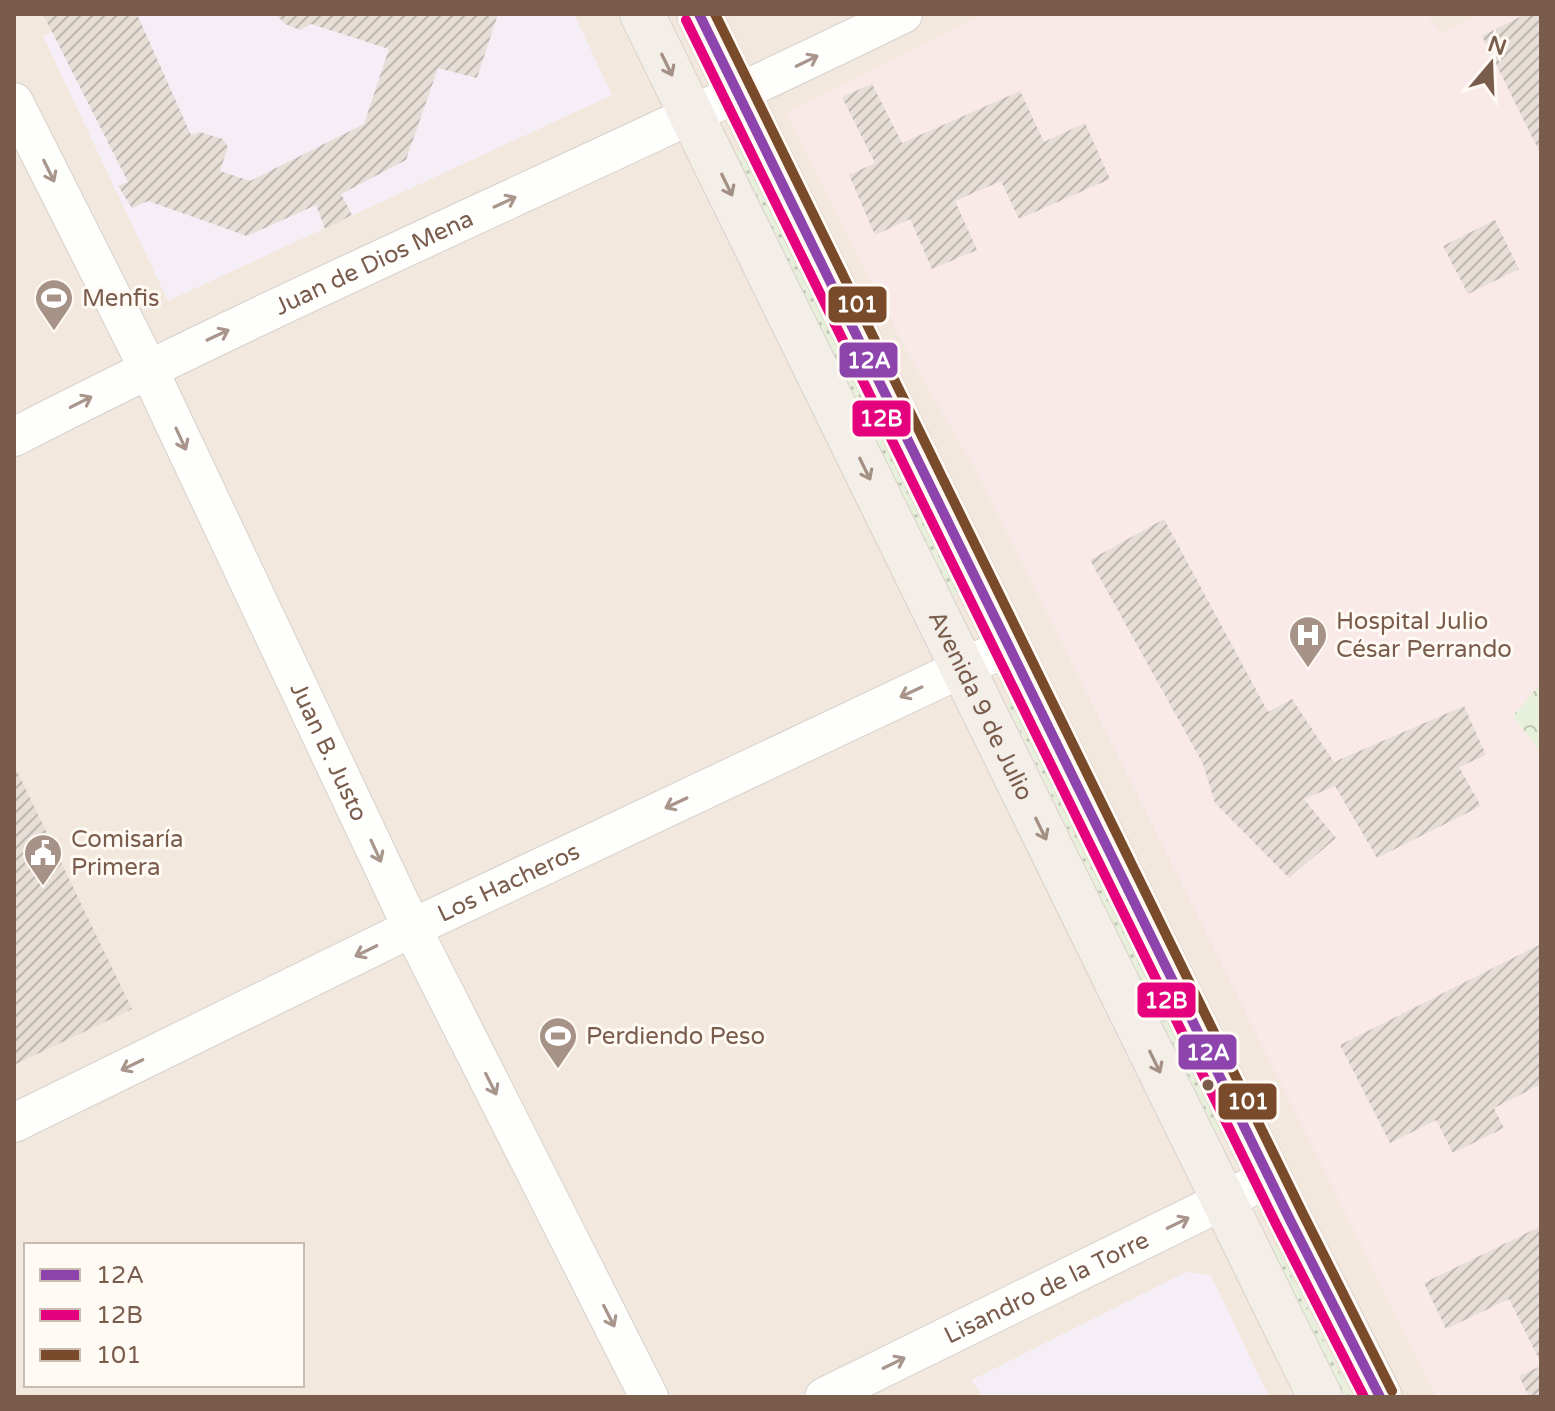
<svg xmlns="http://www.w3.org/2000/svg" width="1555" height="1411" viewBox="0 0 1555 1411" font-family="'Varela Round',sans-serif">
<style>
.residential{fill:#f2e8de;fill-rule:evenodd}
.education{fill:#f6eef6}
.medical{fill:#fae9e9}
.grass{fill:url(#grass-dots)}
.forest{fill:url(#forest-crowns)}
.building{fill:url(#building-hatch)}
.lines{fill:none;stroke-linecap:round;stroke-linejoin:round}
.street-casing{stroke:#d7d1cb;stroke-width:40}
.primary-casing{stroke:#dad1cc;stroke-width:46}
.street{stroke:#fefefd;stroke-width:38}
.primary{stroke:#f3eee8;stroke-width:44}
.bus-1-casing{stroke:#fffaf3;stroke-width:16}
.bus-2-casing{stroke:#fffaf3;stroke-width:16}
.bus-3-casing{stroke:#fffaf3;stroke-width:16}
.bus-1{stroke:#8e44ad;stroke-width:10}
.bus-2{stroke:#e5007d;stroke-width:10}
.bus-3{stroke:#7a4b2a;stroke-width:10}
.oneway{stroke:#a8958b}
.oneway2{stroke:#a48f83}
.bus-dot{fill:#7a5c4d;stroke:#fffaf3;stroke-width:3}
.labels{text-anchor:middle;stroke-width:6;stroke-linejoin:round;paint-order:stroke}
.street-label{font-size:24px;fill:#7a5c4d;stroke:#fffaf3}
.poi-label{font-size:24px;fill:#7a5c4d;stroke:#fffaf3;text-anchor:start}
.line-badge{stroke:#fffaf3;stroke-width:3}
.badge-label{font-size:22px;text-anchor:middle;font-weight:bold;fill:#fff}
</style>
<defs>
<pattern id="grass-dots" width="8" height="8" patternUnits="userSpaceOnUse" patternTransform="scale(2)"><rect width="8" height="8" fill="#e7f0db"/><path d="M2 2h.1M6 6h.1" fill="none" stroke="#c0c6b4" stroke-width="1.8" stroke-linecap="round"/></pattern>
<pattern id="forest-crowns" width="20" height="18" patternUnits="userSpaceOnUse" patternTransform="scale(2)"><rect width="20" height="18" fill="#e7f0db"/><path d="M2 6a3 3 0 1 1 6 0M12 15a3 3 0 1 1 6 0" fill="none" stroke="#c0c6b4"/></pattern>
<pattern id="building-hatch" width="6" height="6" patternUnits="userSpaceOnUse" patternTransform="scale(2)"><rect width="6" height="6" fill="#e6ded7"/><path d="M-1 1l2-2M0 6l6-6M5 7l2-2" fill="none" stroke="#bfb7b1"/></pattern>
</defs>
<rect width="100%" height="100%" fill="#f9f5f0"/>
<path class="residential" d="M14,14H1541V1397H14ZM26,1245H302V1385H26Z"/>
<g class="education">
<path d="M90,14H574L612,95L168,301L43,36Z"/>
<path d="M1186,1272L1211,1275L1269,1397H982L972,1380Z"/>
</g>
<path class="medical" d="M985,14H1427L1441,34L1480,14H1541V1397H1437L979,476L907,351L786,113Z"/>
<g class="grass">
<path d="M743,147L962,593L952,596L733,154Z"/>
<path d="M1016,696L1226,1128L1216,1133L1007,704Z"/>
<path d="M1276,1245L1352,1397H1342L1270,1250Z"/>
</g>
<path class="forest" d="M1541,683V753L1513,716Z"/>
<g class="building">
<path d="M43,14H137L191,135L200,132L223,139L228,147L220,171L250,181L364,124L389,49L311,24L300,30L285,24L276,14H498L477,78L438,68L406,160L341,194L352,215L325,229L316,205L247,236L148,201L132,208L118,186L128,182Z"/>
<path d="M1526,14H1541V155L1482,36Z"/>
<path d="M872,84L902,143L1020,91L1044,142L1085,123L1110,179L1019,219L1001,181L955,201L977,250L932,269L910,219L875,235L849,175L875,163L842,97Z"/>
<path d="M1495,220L1519,269L1468,294L1443,246Z"/>
<path d="M1164,519L1268,712L1292,699L1334,762L1464,706L1486,755L1459,767L1481,806L1377,858L1335,786L1304,799L1336,838L1289,878L1215,803L1203,764L1090,560Z"/>
<path d="M14,765L132,1009L14,1065Z"/>
<path d="M1541,944V1084L1494,1108L1504,1128L1453,1153L1436,1120L1390,1143L1340,1045Z"/>
<path d="M1541,1226V1363L1509,1299L1446,1329L1424,1283Z"/>
<path d="M1541,1366V1395L1529,1397L1519,1376Z"/>
</g>
<g class="lines">
<defs>
<g id="street">
<path id="s1" d="M14,102L148,368L412,928L649,1397"/>
<path id="s2" d="M14,437C306,287 609,158 903,14"/>
<path id="s3" d="M14,1123L412,928L1007,647"/>
<path id="s4" d="M824,1397L1269,1178"/>
</g>
<g id="primary">
<path id="s5" d="M642,14L1320,1397"/>
<path d="M699,14L1289,1218L1380,1397"/>
</g>
</defs>
<use href="#street" class="street-casing"/>
<use href="#primary" class="primary-casing"/>
<use href="#street" class="street"/>
<use href="#primary" class="primary"/>
<defs>
<path id="bus-1" d="M699,14L1289,1218L1380,1397"/>
<path id="bus-2" d="M686,20L1276,1224L1364,1397"/>
<path id="bus-3" d="M715,14L1302,1212L1392,1391"/>
</defs>
<use href="#bus-1" class="bus-1-casing"/>
<use href="#bus-2" class="bus-2-casing"/>
<use href="#bus-3" class="bus-3-casing"/>
<use href="#bus-1" class="bus-1"/>
<use href="#bus-2" class="bus-2"/>
<use href="#bus-3" class="bus-3"/>
</g>
<defs><path id="oneway-shaft" d="M-6 0H5M1.5-3L5.5 0L1.5 3" fill="none" stroke-width="1.6" stroke-linecap="round" stroke-linejoin="round" transform="scale(2)"/></defs>
<g class="oneway">
<use href="#oneway-shaft" transform="translate(807 61) rotate(-26)"/>
<use href="#oneway-shaft" transform="translate(49 171) rotate(64)"/>
<use href="#oneway-shaft" transform="translate(505 202) rotate(-25)"/>
<use href="#oneway-shaft" transform="translate(218 335) rotate(-25)"/>
<use href="#oneway-shaft" transform="translate(81 402) rotate(-27)"/>
<use href="#oneway-shaft" transform="translate(181 439) rotate(65)"/>
<use href="#oneway-shaft" transform="translate(911 692) rotate(155)"/>
<use href="#oneway-shaft" transform="translate(676 803) rotate(155)"/>
<use href="#oneway-shaft" transform="translate(376 851) rotate(65)"/>
<use href="#oneway-shaft" transform="translate(366 951) rotate(154)"/>
<use href="#oneway-shaft" transform="translate(132 1065) rotate(154)"/>
<use href="#oneway-shaft" transform="translate(491 1084) rotate(63)"/>
<use href="#oneway-shaft" transform="translate(1178 1223) rotate(-26)"/>
<use href="#oneway-shaft" transform="translate(609 1316) rotate(63)"/>
<use href="#oneway-shaft" transform="translate(894 1363) rotate(-26)"/>
</g>
<g class="oneway2">
<use href="#oneway-shaft" transform="translate(667 65) rotate(64)"/>
<use href="#oneway-shaft" transform="translate(727 185) rotate(64)"/>
<use href="#oneway-shaft" transform="translate(865 469) rotate(64)"/>
<use href="#oneway-shaft" transform="translate(1041 829) rotate(64)"/>
<use href="#oneway-shaft" transform="translate(1155 1062) rotate(64)"/>
</g>
<defs>
<symbol id="stadium-pin" viewBox="-11 -11 22 30"><path d="M0 17L-7.5 6A9.5 9.5 0 1 1 7.5 6Z" fill="#a69286" stroke="#fffaf3"/><path d="M0-5a6.5 5 0 1 0 0 10a6.5 5 0 1 0 0-10ZM-3.5-1.8h7v3.6h-7Z" fill="#fff"/></symbol>
<symbol id="hospital-pin" viewBox="-11 -11 22 30"><path d="M0 17L-7.5 6A9.5 9.5 0 1 1 7.5 6Z" fill="#a69286" stroke="#fffaf3"/><path d="M-5-5h3v3.5h4V-5h3V5h-3V1.5h-4V5h-3Z" fill="#fff"/></symbol>
<symbol id="civic-pin" viewBox="-11 -11 22 30"><path d="M0 17L-7.5 6A9.5 9.5 0 1 1 7.5 6Z" fill="#a69286" stroke="#fffaf3"/><path d="M-.6-6.5H3V-4.5H.6V-3L4-1V1h2V6H-6V1h2V-1L-.6-3ZM-1.2 2.5V6h2.4V2.5Z" fill="#fff"/></symbol>
</defs>
<g fill-rule="evenodd">
<use href="#stadium-pin" x="32" y="276" width="44" height="60"/>
<use href="#hospital-pin" x="1286" y="613" width="44" height="60"/>
<use href="#civic-pin" x="21" y="831" width="44" height="60"/>
<use href="#stadium-pin" x="536" y="1014" width="44" height="60"/>
</g>
<circle class="bus-dot" cx="1208" cy="1085" r="7"/>
<g class="labels">
<g class="street-label">
<text dy="8" stroke="none"><textPath href="#s2" startOffset="400">Juan de Dios Mena</textPath></text>
<text dy="8" stroke="none"><textPath href="#s5" startOffset="770">Avenida 9 de Julio</textPath></text>
<text dy="8" stroke="none"><textPath href="#s1" startOffset="722">Juan B. Justo</textPath></text>
<text dy="8" stroke="none"><textPath href="#s3" startOffset="550">Los Hacheros</textPath></text>
<text dy="8" stroke="none"><textPath href="#s4" startOffset="248">Lisandro de la Torre</textPath></text>
</g>
<g class="poi-label">
<text x="82" y="306">Menfis</text>
<text x="1336" y="629">Hospital Julio<tspan x="1336" dy="28">César Perrando</tspan></text>
<text x="71" y="847">Comisaría<tspan x="71" dy="28">Primera</tspan></text>
<text x="586" y="1044">Perdiendo Peso</text>
</g>
</g>
<g class="line-badge">
<rect x="827" y="285" width="61" height="39" rx="8" fill="#7a4b2a"/>
<rect x="838" y="341" width="61" height="38" rx="8" fill="#8e44ad"/>
<rect x="851" y="399" width="61" height="39" rx="8" fill="#e5007d"/>
<rect x="1136" y="981" width="61" height="38" rx="8" fill="#e5007d"/>
<rect x="1177" y="1033" width="61" height="38" rx="8" fill="#8e44ad"/>
<rect x="1217" y="1082" width="61" height="39" rx="8" fill="#7a4b2a"/>
</g>
<g class="badge-label">
<text x="857" y="312">101</text>
<text x="869" y="368">12A</text>
<text x="881" y="426">12B</text>
<text x="1166" y="1008">12B</text>
<text x="1208" y="1060">12A</text>
<text x="1248" y="1109">101</text>
</g>
<rect width="1555" height="1411" fill="none" stroke="#7a5c4d" stroke-width="32"/>
<rect x="24" y="1243" width="280" height="144" fill="#fffaf3" stroke="#cabbb1" stroke-width="2"/>
<rect x="40" y="1269" width="40" height="12" fill="#8e44ad" stroke="#cabbb1" stroke-width="2"/>
<text x="96" y="1283" font-size="24" fill="#7a5c4d">12A</text>
<rect x="40" y="1309" width="40" height="12" fill="#e5007d" stroke="#cabbb1" stroke-width="2"/>
<text x="96" y="1323" font-size="24" fill="#7a5c4d">12B</text>
<rect x="40" y="1349" width="40" height="12" fill="#7a4b2a" stroke="#cabbb1" stroke-width="2"/>
<text x="96" y="1363" font-size="24" fill="#7a5c4d">101</text>
<g transform="translate(1491 64) rotate(19)" stroke="#fffaf3" stroke-width="6" paint-order="stroke">
<path d="M0-6L14 30L0 20L-14 30Z" fill="#7a5c4d"/>
<text y="-12" font-size="22" font-weight="bold" text-anchor="middle" fill="#7a5c4d">N</text>
</g>
</svg>
